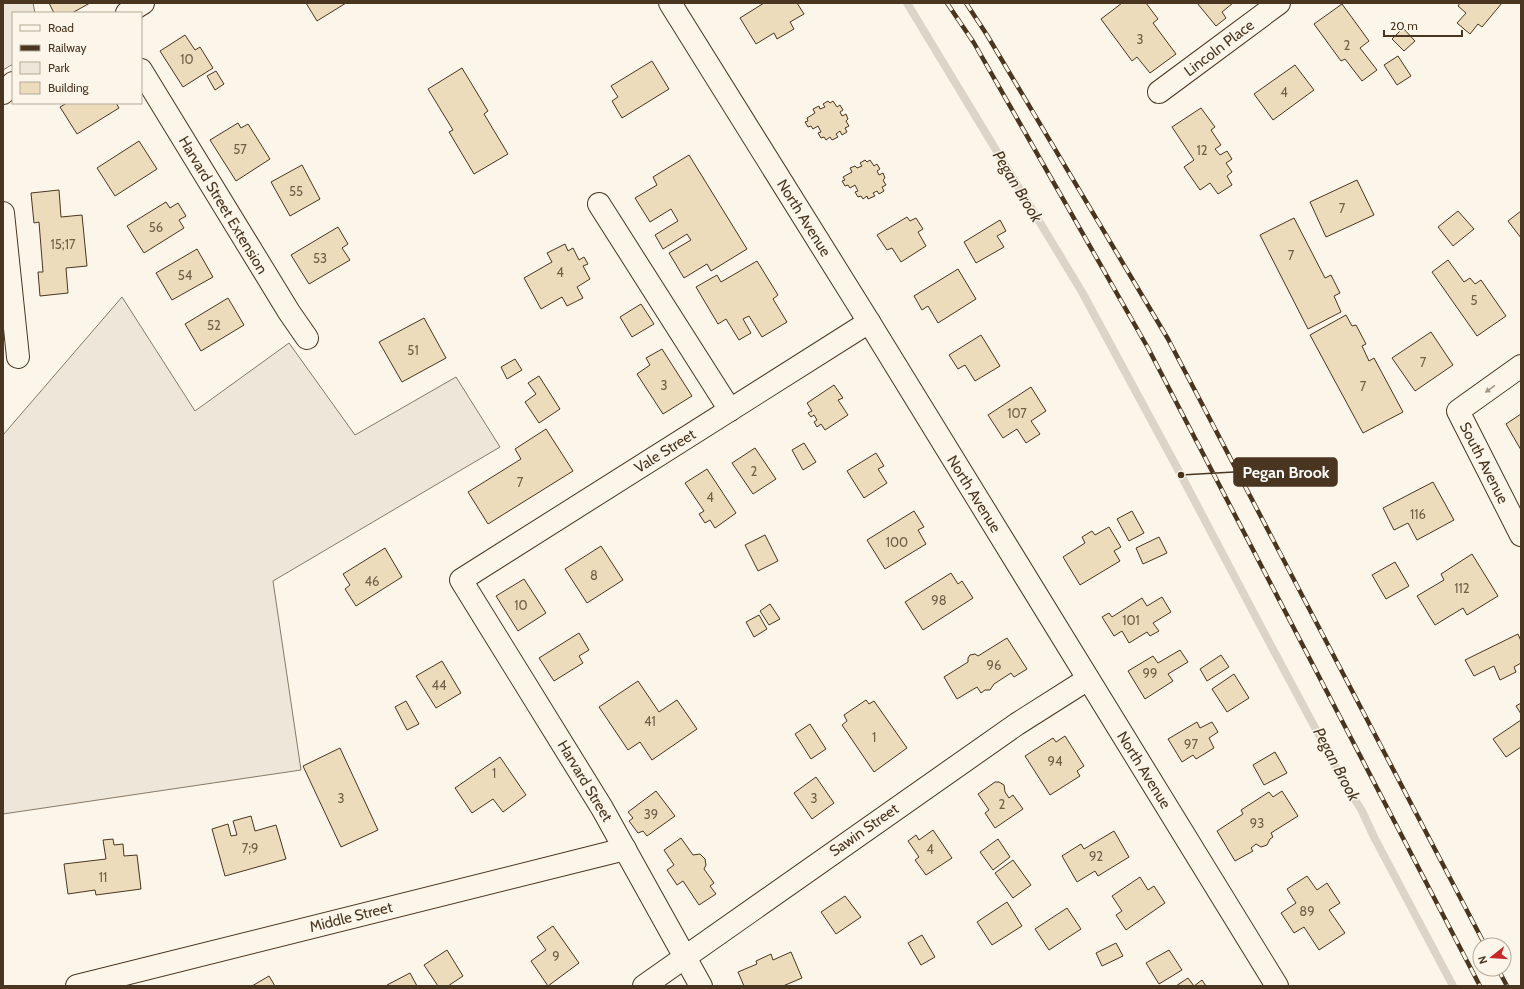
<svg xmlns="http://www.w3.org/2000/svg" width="1524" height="989" viewBox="0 0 1524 989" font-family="Cabin,sans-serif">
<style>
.green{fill:#ede6d9;stroke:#887966}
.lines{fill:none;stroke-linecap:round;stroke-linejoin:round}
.stream{stroke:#dcd4c6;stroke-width:8}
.building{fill:#ecdcbc;stroke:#4a3520}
.minor-casing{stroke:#4a3520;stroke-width:24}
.minor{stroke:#fbf6e9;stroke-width:22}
.rail-casing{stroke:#4a3520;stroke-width:4.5}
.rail{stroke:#fbf6e9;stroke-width:3;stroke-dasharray:9;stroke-linecap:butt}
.oneway{fill:#a29684}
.labels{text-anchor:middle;stroke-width:3;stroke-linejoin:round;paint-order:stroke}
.number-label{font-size:13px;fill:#725f47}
.street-label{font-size:15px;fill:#4a3520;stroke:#fbf6e9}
.water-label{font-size:16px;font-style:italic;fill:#4a3520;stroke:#fbf6e9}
.leader{fill:none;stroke:#4a3520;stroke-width:1.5}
.callout-dot{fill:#4a3520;stroke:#fbf6e9;stroke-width:1.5}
.callout{fill:#4a3520;stroke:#4a3520;stroke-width:1.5}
.callout-label{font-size:16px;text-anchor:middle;font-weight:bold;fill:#fff}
</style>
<rect width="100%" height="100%" fill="#fbf6e9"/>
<g class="green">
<path d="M3,3H33L35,13H13V64L3,70Z"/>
<path d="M122,297L195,411L289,343L355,435L456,377L500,447L273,581L301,770L3,814V435Z"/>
</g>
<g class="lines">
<path class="stream" d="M907,3L1082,292L1181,475L1267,638L1343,780L1362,811L1374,837L1453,986"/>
</g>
<g class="building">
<path d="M49,3H90L72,13H54Z"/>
<path d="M306,3H346L317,21Z"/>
<path d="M764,3H797L804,14L790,22L794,29L777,39L774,33L756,44L740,18Z"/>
<path d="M1122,3H1146L1158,19L1153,23L1176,54L1150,73L1137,57L1132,61L1101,19Z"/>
<path d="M1197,3H1233L1222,12L1226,18L1216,26Z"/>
<path d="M1460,3H1502L1482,27L1478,24L1470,34L1457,23L1466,13L1458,6Z"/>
<path d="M1342,4L1369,41L1360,48L1377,70L1362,81L1345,59L1341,61L1314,24Z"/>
<path d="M1403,28L1415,41L1404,51L1392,39Z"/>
<path d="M185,35L195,50L200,47L213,68L183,87L160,51Z"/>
<path d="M1398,56L1411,76L1397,85L1384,65Z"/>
<path d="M652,61L669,89L622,118L612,101L618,97L611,86Z"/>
<path d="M1295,65L1314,90L1273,120L1254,94Z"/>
<path d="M462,68L488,111L484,114L508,154L474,174L449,132L453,130L428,89Z"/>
<path d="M216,71L224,84L215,90L207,76Z"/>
<path d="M828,101L830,103L833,101L837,107L840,105L843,110L840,112L842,116L846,114L848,119L846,121L849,126L845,128L847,132L842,135L840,131L836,134L838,137L832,140L830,137L826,140L824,137L821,138L818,133L821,132L818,126L813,129L811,126L808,127L805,122L808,121L807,118L815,113L813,109L819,106L820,109L825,107L823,104Z"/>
<path d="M67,103H116L119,108L77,134L60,107Z"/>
<path d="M1201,108L1215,127L1211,130L1221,145L1215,149L1220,155L1227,151L1232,159L1226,163L1232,172L1227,176L1232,185L1218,194L1210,183L1200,190L1184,167L1194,160L1172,127Z"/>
<path d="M238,123L241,128L248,124L270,159L236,181L210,140Z"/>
<path d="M139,141L157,169L115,196L97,168Z"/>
<path d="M689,155L747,249L711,271L707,264L684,278L669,253L691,240L687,234L663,249L655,235L678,221L671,209L650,222L635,198L657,185L653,177Z"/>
<path d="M865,160L867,162L870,160L874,166L877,164L880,169L877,171L879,175L883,173L885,178L883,180L886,185L882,187L884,191L879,194L877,191L873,193L875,196L868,199L867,196L863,199L861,196L858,197L855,192L858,191L855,185L850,188L848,185L845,186L842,181L845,180L843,177L852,172L850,168L855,166L857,168L862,166L860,163Z"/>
<path d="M302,165L320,199L290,216L271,182Z"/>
<path d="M1357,180L1374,215L1326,237L1310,202Z"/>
<path d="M59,190L61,217L82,215L87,266L66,268L68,293L40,296L38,272H43L39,222L34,223L31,193Z"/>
<path d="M166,202L170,208L178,203L186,216L179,220L184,228L144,253L127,226Z"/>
<path d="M1458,211L1474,229L1453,246L1438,227Z"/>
<path d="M1521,211V238L1508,221Z"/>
<path d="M907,217L910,221L916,218L923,229L918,232L926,246L901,262L892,248L887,250L877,235Z"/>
<path d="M1294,218L1325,278L1331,275L1340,293L1334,296L1341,312L1308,329L1260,235Z"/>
<path d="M1000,220L1006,231L997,236L1004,247L976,263L964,242Z"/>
<path d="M338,227L348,244L342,248L350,260L309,284L291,255Z"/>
<path d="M565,244L568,251L573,248L579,260L584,257L588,264L583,266L590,279L577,287L583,298L567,306L562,297L541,309L524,278L552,262L547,253Z"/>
<path d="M197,249L213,277L172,300L156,273Z"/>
<path d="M1448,260L1464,282L1470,278L1475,284L1481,280L1506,316L1477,336L1432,272Z"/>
<path d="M757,261L778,295L773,299L787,322L762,337L749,316L743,319L751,333L739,340L726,319L718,324L696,287L717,275L721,282Z"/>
<path d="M958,269L976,299L938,323L928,306L922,310L914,296Z"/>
<path d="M228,298L244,325L201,351L185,324Z"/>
<path d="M641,304L654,324L632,337L620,317Z"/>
<path d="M1346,315L1352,326L1356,325L1366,344L1362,346L1369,361L1374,358L1403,412L1363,433L1310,335Z"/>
<path d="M424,318L446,358L402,382L379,342Z"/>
<path d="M1431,332L1453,365L1415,391L1392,358Z"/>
<path d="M981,335L1000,366L975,381L965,365L958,369L949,355Z"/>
<path d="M662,349L692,396L663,414L637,374L650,365L646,358Z"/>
<path d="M515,359L522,370L507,379L501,367Z"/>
<path d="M539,376L560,409L539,423L525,402L536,394L528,383Z"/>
<path d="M834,385L843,398L838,400L848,415L825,430L821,424L817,427L814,422L817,420L814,415L811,417L808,413L812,411L807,403Z"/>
<path d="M1031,387L1046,411L1031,421L1040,434L1026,443L1017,429L1003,438L988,415Z"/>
<path d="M1521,414V450L1506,424Z"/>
<path d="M546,429L573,471L488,524L468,492L521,459L515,449Z"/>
<path d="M804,443L816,462L803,470L792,450Z"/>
<path d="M755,448L776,479L753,494L732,463Z"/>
<path d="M876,453L884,466L878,469L887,483L864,498L847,471Z"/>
<path d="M707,469L736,513L715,528L710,520L705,523L699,514L704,511L685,483Z"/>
<path d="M1433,482L1454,520L1417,540L1408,523L1394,530L1383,508Z"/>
<path d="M914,511L924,527L918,530L926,544L885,569L867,540Z"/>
<path d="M1132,511L1144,533L1129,541L1117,519Z"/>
<path d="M1109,527L1121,547L1114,551L1120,561L1080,585L1063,557L1085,543L1082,537L1092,531L1095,535Z"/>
<path d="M765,535L778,561L758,571L745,545Z"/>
<path d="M1159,537L1167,553L1143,564L1136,548Z"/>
<path d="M601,546L623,580L587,603L565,569Z"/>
<path d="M385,548L402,577L356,606L345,589L350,585L343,574Z"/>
<path d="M1472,554L1498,596L1467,615L1463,608L1435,625L1417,596L1444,580L1441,574Z"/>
<path d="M1395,562L1409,586L1386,599L1372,575Z"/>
<path d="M951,573L958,584L962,581L973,598L923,630L905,602Z"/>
<path d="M524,579L546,613L518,631L496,596Z"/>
<path d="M1162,597L1171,612L1153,623L1159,631L1150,636L1147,632L1129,643L1122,631L1114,636L1102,617L1109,613L1112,617L1142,598L1147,606Z"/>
<path d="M770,604L780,619L769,625L760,611Z"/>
<path d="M759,615L767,629L754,637L746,622Z"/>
<path d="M579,633L589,650L579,656L583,663L554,681L539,658Z"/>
<path d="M1518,634L1521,641V663L1514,667L1516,672L1500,680L1494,666L1474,676L1465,660Z"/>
<path d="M1007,638L1027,669L1014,677L1011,673L994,684L990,690H985L981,693L977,687L957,699L944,677L968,662V658L970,655L975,654L978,656Z"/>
<path d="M1180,650L1188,662L1168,674L1173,681L1145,699L1128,671L1153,656L1158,663Z"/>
<path d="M1221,655L1229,667L1207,681L1200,669Z"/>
<path d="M442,661L461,693L436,708L416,676Z"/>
<path d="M1234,674L1249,698L1227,712L1212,689Z"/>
<path d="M638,681L659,712L677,700L697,729L652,760L640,742L628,750L599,707Z"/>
<path d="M866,700L869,704L874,701L907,748L874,772L842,725L847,721L844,715Z"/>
<path d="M406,701L419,724L407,730L395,707Z"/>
<path d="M1521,703V714L1516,706Z"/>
<path d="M1521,720V747L1506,757L1493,739Z"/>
<path d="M1197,722L1200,728L1212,722L1218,732L1209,738L1214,748L1196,759L1193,755L1182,762L1168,739Z"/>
<path d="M810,724L826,749L811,759L795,734Z"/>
<path d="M1065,736L1084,766L1077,771L1080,776L1050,795L1025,756L1053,738L1056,742Z"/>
<path d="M340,748L378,830L341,847L303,766Z"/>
<path d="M1275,752L1287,773L1264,785L1253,765Z"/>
<path d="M500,757L526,795L503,812L493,799L472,813L455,788Z"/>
<path d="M816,777L834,803L812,819L794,793Z"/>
<path d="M995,782H999L1004,785L1005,792L1009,798L1013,795L1023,809L995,828L985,813L989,810L978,794Z"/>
<path d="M656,791L675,816L647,836L643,831L638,833L629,821L633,818L628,812Z"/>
<path d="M1282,791L1298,816L1271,833L1273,837L1270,839L1267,845L1261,847L1256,844L1251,848L1253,851L1235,861L1217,831L1243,814L1241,810L1269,792L1273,797Z"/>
<path d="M251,816L255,831L276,825L286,859L225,876L212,829L228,824L231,836L237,835L233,821Z"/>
<path d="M933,830L952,858L926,875L915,860L919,857L908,841L916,835L919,840Z"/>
<path d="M1114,831L1129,857L1098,876L1095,871L1077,882L1062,856L1081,844L1084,849Z"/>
<path d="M681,838L693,855L700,854L705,859L706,865L704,869L714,883L710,886L716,894L699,905L683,881L677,885L667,870L674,865L664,850Z"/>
<path d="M113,839L114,845L123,844L124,856L137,855L141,889L96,895L95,890L68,894L64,864L106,859L103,840Z"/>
<path d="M998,839L1010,857L993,870L980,852Z"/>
<path d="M1013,860L1031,885L1013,898L995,873Z"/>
<path d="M1307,876L1317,890L1327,883L1340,903L1329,910L1345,933L1319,950L1304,927L1294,933L1281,913L1296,903L1287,889Z"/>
<path d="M1140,877L1148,890L1154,886L1165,903L1126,930L1116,915L1122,911L1112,896Z"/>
<path d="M845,896L861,917L836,934L821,912Z"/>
<path d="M1007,902L1022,926L992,945L977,922Z"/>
<path d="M1067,908L1081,929L1049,950L1035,929Z"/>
<path d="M553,926L579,963L548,986L531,961L546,950L537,937Z"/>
<path d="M922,935L935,957L921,965L908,943Z"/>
<path d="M1116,943L1123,956L1102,966L1096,953Z"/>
<path d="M447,950L463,976L448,986H438L424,965Z"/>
<path d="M1169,950L1182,970L1159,984L1146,963Z"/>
<path d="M791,952L802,978L783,986H744L738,972L757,964L756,961L771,954L773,960Z"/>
<path d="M410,973L417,986H387V985Z"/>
<path d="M269,976L275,986H252Z"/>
<path d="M1188,978L1194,986L1202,980L1206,986H1176Z"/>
</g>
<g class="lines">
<defs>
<g id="minor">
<path d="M670,3L869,322L1277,986"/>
<path d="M127,13L143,3"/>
<path d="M141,70L289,312L307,338"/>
<path d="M1159,92L1279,3"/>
<path d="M3,93L13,83"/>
<path d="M599,204L730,410"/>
<path d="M3,213L18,357"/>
<path d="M1521,366L1458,411L1521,535"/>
<path d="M77,986L625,849"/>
<path d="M644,986L1017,724L1088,679"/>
<path d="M701,986L602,808L461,580L869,322"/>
</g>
</defs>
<use href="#minor" class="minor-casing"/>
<use href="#minor" class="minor"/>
<defs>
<g id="rail">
<path d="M947,3L974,43L1148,348L1480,986"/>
<path d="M966,3L987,35L1168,339L1485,945"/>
<path d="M1498,969L1507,986"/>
</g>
</defs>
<use href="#rail" class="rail-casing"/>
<use href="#rail" class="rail"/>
</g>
<defs><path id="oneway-solid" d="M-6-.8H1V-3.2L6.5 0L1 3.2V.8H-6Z"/></defs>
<use class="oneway" href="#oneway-solid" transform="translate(1490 389) rotate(144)"/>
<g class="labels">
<g class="number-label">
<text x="1140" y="44">3</text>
<text x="1347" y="50">2</text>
<text x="187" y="64">10</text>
<text x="1284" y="97">4</text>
<text x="240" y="154">57</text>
<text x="1202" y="155">12</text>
<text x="296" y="196">55</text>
<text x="1342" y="213">7</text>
<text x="156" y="232">56</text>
<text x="63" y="249">15;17</text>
<text x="1291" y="260">7</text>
<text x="320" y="263">53</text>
<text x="560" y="277">4</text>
<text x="185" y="280">54</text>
<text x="1474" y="305">5</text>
<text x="214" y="330">52</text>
<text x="413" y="355">51</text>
<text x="1423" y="367">7</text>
<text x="664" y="390">3</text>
<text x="1363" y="391">7</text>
<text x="1017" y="418">107</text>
<text x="754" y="476">2</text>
<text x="520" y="487">7</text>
<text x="710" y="502">4</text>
<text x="1418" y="519">116</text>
<text x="897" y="547">100</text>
<text x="594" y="580">8</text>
<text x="372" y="586">46</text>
<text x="1462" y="593">112</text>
<text x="939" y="605">98</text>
<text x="521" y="610">10</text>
<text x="1131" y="625">101</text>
<text x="994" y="670">96</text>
<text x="1150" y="678">99</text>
<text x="439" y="690">44</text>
<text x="650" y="726">41</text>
<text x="874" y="742">1</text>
<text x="1191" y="749">97</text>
<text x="1055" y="766">94</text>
<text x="494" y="778">1</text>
<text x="341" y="803">3</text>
<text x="814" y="803">3</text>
<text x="1002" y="809">2</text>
<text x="651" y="819">39</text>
<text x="1257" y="828">93</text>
<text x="250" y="853">7;9</text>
<text x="930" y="854">4</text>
<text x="1096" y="861">92</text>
<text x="103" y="882">11</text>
<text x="1307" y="916">89</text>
<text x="556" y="961">9</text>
</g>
<g class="street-label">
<text transform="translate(1219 48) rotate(-37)" y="5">Lincoln Place</text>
<text transform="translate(223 205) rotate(59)" y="5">Harvard Street Extension</text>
<text transform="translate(804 218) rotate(58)" y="5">North Avenue</text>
<text transform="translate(665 451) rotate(-32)" y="5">Vale Street</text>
<text transform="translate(1484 463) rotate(63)" y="5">South Avenue</text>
<text transform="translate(974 494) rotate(58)" y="5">North Avenue</text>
<text transform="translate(1144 770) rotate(58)" y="5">North Avenue</text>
<text transform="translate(585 781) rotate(59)" y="5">Harvard Street</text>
<text transform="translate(864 830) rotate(-35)" y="5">Sawin Street</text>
<text transform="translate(351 917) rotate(-14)" y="5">Middle Street</text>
</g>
<g class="water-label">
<text transform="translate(1018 186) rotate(59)" y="6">Pegan Brook</text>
<text transform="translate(1337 764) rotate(62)" y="6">Pegan Brook</text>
</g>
</g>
<path class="leader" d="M1181 475L1234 472"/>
<circle class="callout-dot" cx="1181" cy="475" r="4"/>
<rect class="callout" x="1234" y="458" width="103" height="28" rx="4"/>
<g class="callout-label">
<text x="1286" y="478">Pegan Brook</text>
</g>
<rect width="1524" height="989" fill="none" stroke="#4a3520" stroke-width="8"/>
<rect x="12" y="12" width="130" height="92" fill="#fbf6e9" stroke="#b4a999"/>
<rect x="20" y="25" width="20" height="6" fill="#fbf6e9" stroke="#b4a999"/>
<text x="48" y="32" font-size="12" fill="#4a3520">Road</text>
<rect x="20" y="45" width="20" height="6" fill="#4a3520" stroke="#b4a999"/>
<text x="48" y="52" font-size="12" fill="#4a3520">Railway</text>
<rect x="20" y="62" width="20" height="12" fill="#ede6d9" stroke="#b4a999"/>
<text x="48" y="72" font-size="12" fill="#4a3520">Park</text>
<rect x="20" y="82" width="20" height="12" fill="#ecdcbc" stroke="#b4a999"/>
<text x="48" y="92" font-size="12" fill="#4a3520">Building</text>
<g transform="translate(1492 957) rotate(253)"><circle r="19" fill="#fbf6e9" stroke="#b4a999"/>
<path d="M0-3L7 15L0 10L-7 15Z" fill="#c62828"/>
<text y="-6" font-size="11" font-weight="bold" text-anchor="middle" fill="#4a3520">N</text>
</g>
<path d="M1384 30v6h78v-6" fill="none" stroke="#4a3520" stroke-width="2"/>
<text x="1390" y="30" font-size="12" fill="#4a3520" stroke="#fbf6e9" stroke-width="3" paint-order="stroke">20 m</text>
</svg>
